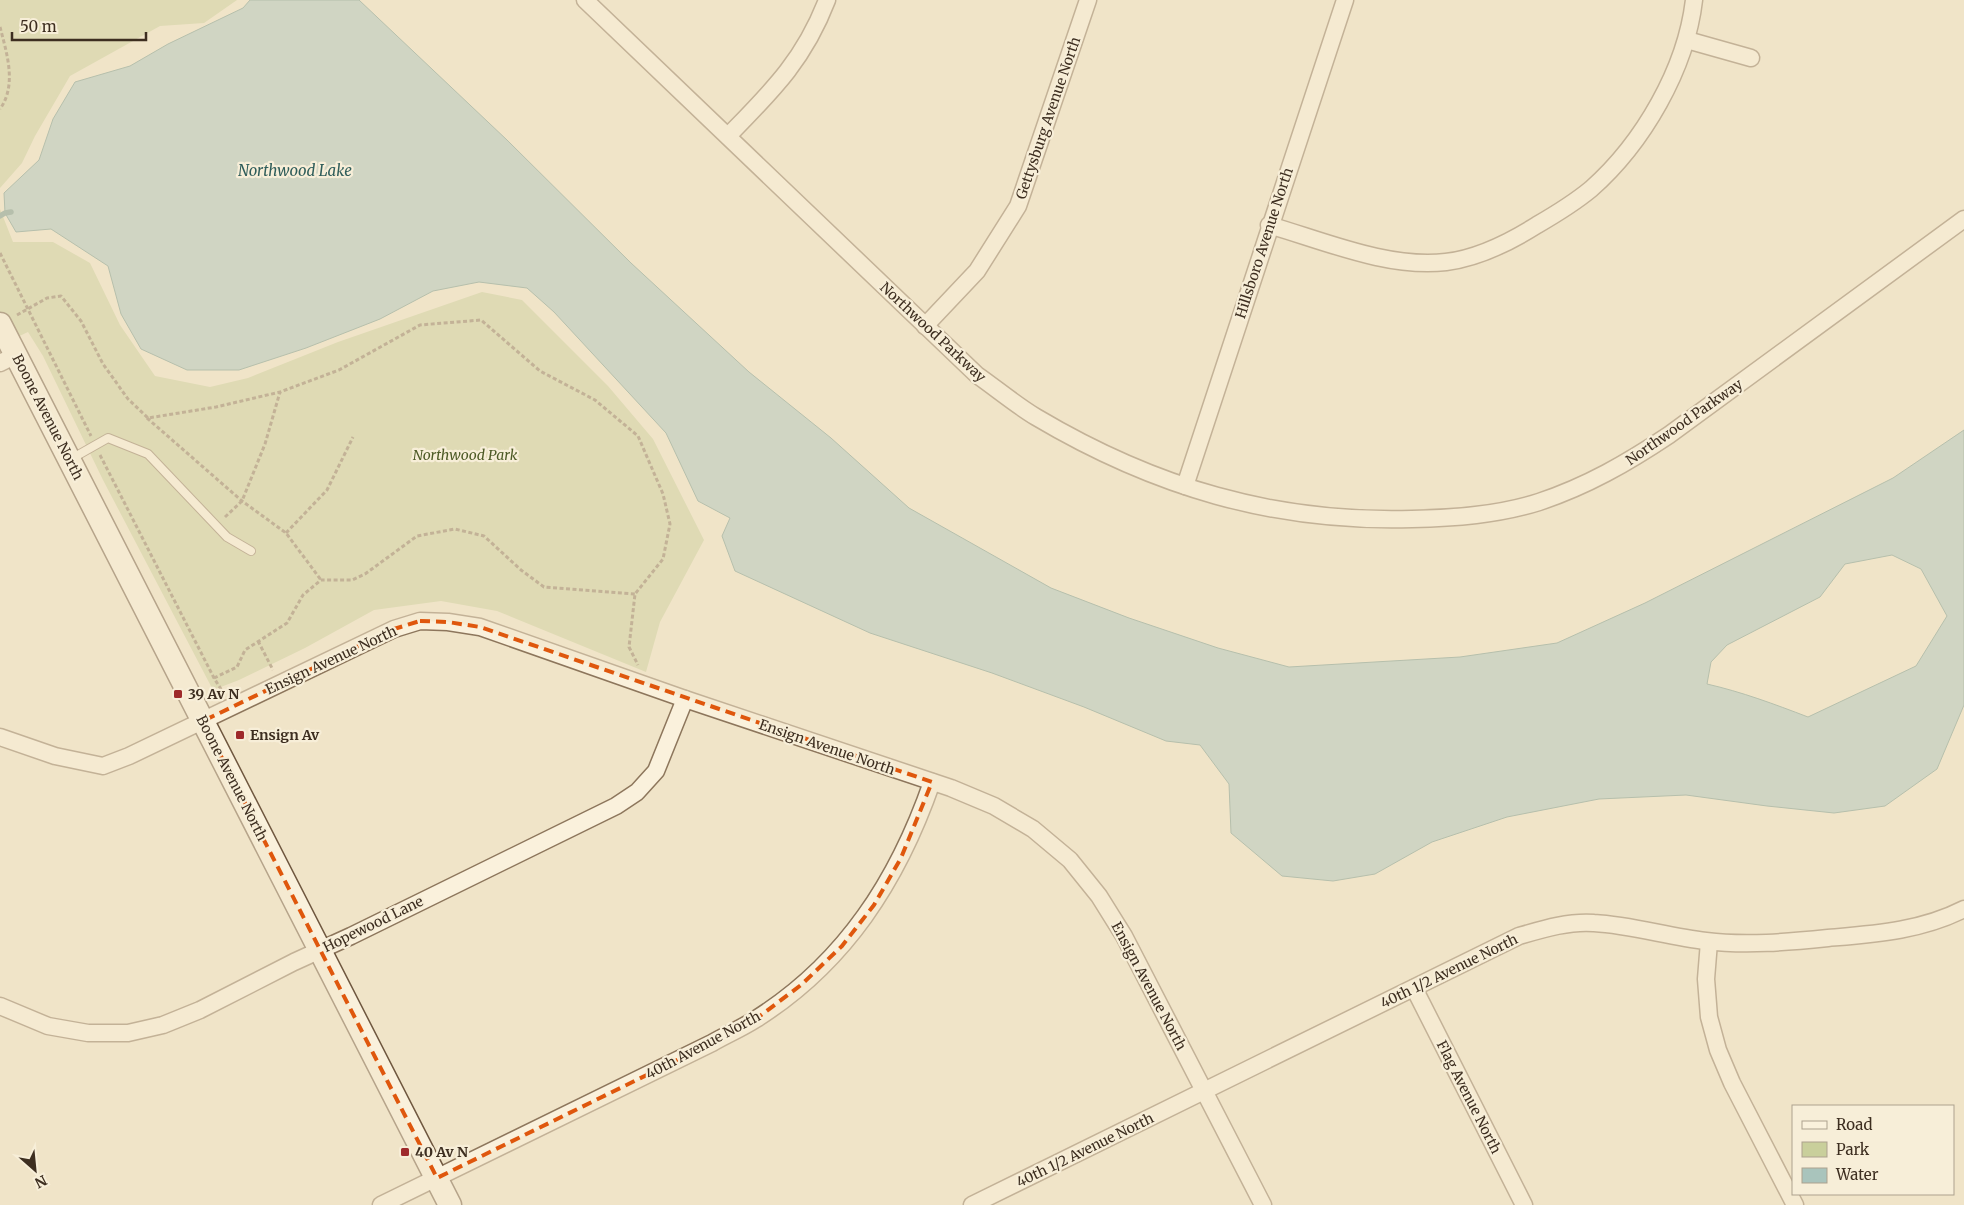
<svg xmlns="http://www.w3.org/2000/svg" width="1964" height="1205" viewBox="0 0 1964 1205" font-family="Merriweather,serif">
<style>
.green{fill:#c9cf9b}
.water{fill:#a9c4bc;stroke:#6f938a;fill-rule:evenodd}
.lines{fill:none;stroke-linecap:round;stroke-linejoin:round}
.stream{stroke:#6f938a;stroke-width:5.5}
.lane-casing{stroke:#8d765c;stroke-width:10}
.street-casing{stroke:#8d765c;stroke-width:19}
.secondary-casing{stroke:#6f573f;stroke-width:25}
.path{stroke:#8d765c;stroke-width:3;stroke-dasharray:4 2.5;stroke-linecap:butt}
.lane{stroke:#faf1dc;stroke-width:8}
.street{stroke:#faf1dc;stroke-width:16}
.secondary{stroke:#faf1dc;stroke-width:22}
.marked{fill:none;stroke:#df570d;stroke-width:4;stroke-dasharray:10 6;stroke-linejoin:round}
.poi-dot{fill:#9e2a2b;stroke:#f7eed8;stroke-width:2}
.labels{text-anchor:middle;stroke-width:4.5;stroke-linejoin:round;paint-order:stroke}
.street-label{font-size:14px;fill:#3d2e20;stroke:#f7eed8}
.park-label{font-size:14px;font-style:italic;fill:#4d5a26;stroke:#f7eed8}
.poi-label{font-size:14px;font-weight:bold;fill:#3d2e20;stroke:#f7eed8;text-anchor:start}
.water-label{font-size:15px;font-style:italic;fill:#2f5d5a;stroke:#f7eed8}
</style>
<rect width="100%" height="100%" fill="#f0e4c8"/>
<g class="green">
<path d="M0,0H237L204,23L160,26L70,76L35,136L22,163L0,188Z"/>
<path d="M0,209L13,242H53L90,263L120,325L155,376L210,387L248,378L338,342L482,292L522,300L608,386L653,439L704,540L660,622L646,672L497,611L441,601L374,610L305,648L239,680L213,690L103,480L43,356L28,332L0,345Z"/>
</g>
<path class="water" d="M250,0H359L507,140L631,263L749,372L831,438L909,508L1051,588L1129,618L1218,648L1289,667L1460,657L1557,643L1645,603L1893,478L1964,430V705L1937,769L1885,806L1834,813L1767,806L1686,795L1599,799L1507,817L1432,842L1375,874L1333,881L1282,876L1231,833L1229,784L1200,745L1166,741L1084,707L992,673L870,633L735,571L722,536L730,518L698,501L666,433L554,312L527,288L479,282L433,291L380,319L306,348L239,370H187L141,349L121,314L108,266L51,229L16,232L5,213L4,193L39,160L53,119L75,82L130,66L168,44L243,8ZM1892,555L1921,569L1947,616L1916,666L1808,717C1774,704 1742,692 1707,684L1711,662L1727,645L1820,597L1845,564Z"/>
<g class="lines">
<path class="stream" d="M0,216L5,213L11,212"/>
<defs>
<path id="lane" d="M71,459L108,438L148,454L227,537L251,551"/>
<g id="street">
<path d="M585,0L977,375C997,389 1016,405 1036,417C1154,487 1274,523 1412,519C1454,518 1498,515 1539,502C1587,486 1627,463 1669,435L1964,219"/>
<path d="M1687,40L1751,58"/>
<path d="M728,136C772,91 804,60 827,0"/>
<path d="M1269,225C1324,241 1389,269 1446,262C1479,258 1510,242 1537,225C1556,214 1574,203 1591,189C1643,143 1686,69 1694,0"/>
<path d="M925,326L977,271L1018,206L1088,0"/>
<path d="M0,363L16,355"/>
<path d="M1185,486L1345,0"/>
<path d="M0,737L55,756L103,766L129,756L394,629L420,621L448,622L480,627L685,699L951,788L994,806L1033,829L1070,860L1099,896L1124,936L1263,1205"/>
<path d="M1709,942L1706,979L1709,1017L1718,1050L1732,1083L1795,1205"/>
<path d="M1414,988L1524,1205"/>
<path d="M0,1006L48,1026L88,1033H128L163,1025L200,1010L294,962L351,936L616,806L637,792L656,771L685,699"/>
<path d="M381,1205L712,1043C726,1035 742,1028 756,1019C845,963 898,880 932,782"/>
<path d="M972,1205L1519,936C1543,929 1569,921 1594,923C1632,925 1669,937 1706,941C1746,946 1788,942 1828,938C1874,934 1921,931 1964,909"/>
</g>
<path id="secondary" d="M0,324L450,1205"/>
</defs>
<use href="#lane" class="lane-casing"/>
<use href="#street" class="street-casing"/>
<use href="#secondary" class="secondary-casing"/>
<g class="path">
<path d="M0,27C7,54 17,85 0,109"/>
<path d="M0,253L91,436"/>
<path d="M17,315L47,298L61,296L81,321L103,364L128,399L148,418L216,407L280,392L339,370L420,325L481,320L540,371L595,400L638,436L663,494L670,524L663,559L635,594L629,647L638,665"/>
<path d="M147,418L242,501L286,533L321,580"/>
<path d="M100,455L214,678L224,694"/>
<path d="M225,517L242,501L265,444L280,392"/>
<path d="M286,533L327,490L353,437"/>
<path d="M258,641L273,670"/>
<path d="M214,678L237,667L245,650L287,623L303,595L321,580H352L365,574L417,536L455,529L484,536L521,570L544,587L635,594"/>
</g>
<use href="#lane" class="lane"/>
<use href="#street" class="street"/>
<use href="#secondary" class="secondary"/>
</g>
<path d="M0 0H1964V1205H0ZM420,621L448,622L480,627L932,782L901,858L874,905L842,946L801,985L756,1019L712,1043L437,1178L203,721L394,629Z" fill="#f0e4c8" fill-opacity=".55" fill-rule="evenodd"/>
<path class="marked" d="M420,621L448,622L480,627L932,782L901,858L874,905L842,946L801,985L756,1019L712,1043L437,1178L203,721L394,629Z"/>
<g class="poi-dot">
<rect x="173" y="689" width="10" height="10" rx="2.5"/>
<rect x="235" y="730" width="10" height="10" rx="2.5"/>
<rect x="400" y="1147" width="10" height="10" rx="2.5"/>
</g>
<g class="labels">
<g class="street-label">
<text transform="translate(1048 118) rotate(-71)" y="5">Gettysburg Avenue North</text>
<text transform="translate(1264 243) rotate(-72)" y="5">Hillsboro Avenue North</text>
<text transform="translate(933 332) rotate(43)" y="5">Northwood Parkway</text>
<text transform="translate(48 417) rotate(63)" y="5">Boone Avenue North</text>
<text transform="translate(1684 422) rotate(-35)" y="5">Northwood Parkway</text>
<text transform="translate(331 660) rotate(-25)" y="5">Ensign Avenue North</text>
<text transform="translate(827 747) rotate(19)" y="5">Ensign Avenue North</text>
<text transform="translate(232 778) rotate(63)" y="5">Boone Avenue North</text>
<text transform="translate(373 924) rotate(-26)" y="5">Hopewood Lane</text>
<text transform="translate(1449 971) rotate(-26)" y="5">40th 1/2 Avenue North</text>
<text transform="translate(1149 986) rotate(62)" y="5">Ensign Avenue North</text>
<text transform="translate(703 1045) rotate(-28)" y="5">40th Avenue North</text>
<text transform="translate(1469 1097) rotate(63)" y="5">Flag Avenue North</text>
<text transform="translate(1085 1150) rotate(-26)" y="5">40th 1/2 Avenue North</text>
</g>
<g class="park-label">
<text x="465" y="460">Northwood Park</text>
</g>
<g class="poi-label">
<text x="188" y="699">39 Av N</text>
<text x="250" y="740">Ensign Av</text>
<text x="415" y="1157">40 Av N</text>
</g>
<g class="water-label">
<text x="295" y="176">Northwood Lake</text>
</g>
</g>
<rect x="1792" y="1105" width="162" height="90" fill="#f7eed8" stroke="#ada18e"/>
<rect x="1802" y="1121" width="25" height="8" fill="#faf1dc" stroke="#ada18e"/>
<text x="1836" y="1130" font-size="15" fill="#3d2e20">Road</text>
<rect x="1802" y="1142" width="25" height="15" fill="#c9cf9b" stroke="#ada18e"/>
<text x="1836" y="1155" font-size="15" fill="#3d2e20">Park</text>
<rect x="1802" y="1168" width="25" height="15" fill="#a9c4bc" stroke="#ada18e"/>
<text x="1836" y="1180" font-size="15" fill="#3d2e20">Water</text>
<g transform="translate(35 1170) rotate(153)" stroke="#f7eed8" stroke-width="4" paint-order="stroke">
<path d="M0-4L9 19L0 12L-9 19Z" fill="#3d2e20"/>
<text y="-8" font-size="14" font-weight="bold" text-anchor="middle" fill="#3d2e20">N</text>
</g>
<path d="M12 32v8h134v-8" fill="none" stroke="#3d2e20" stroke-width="2.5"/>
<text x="20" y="32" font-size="15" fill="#3d2e20" stroke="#f7eed8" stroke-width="4" paint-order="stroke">50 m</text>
</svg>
